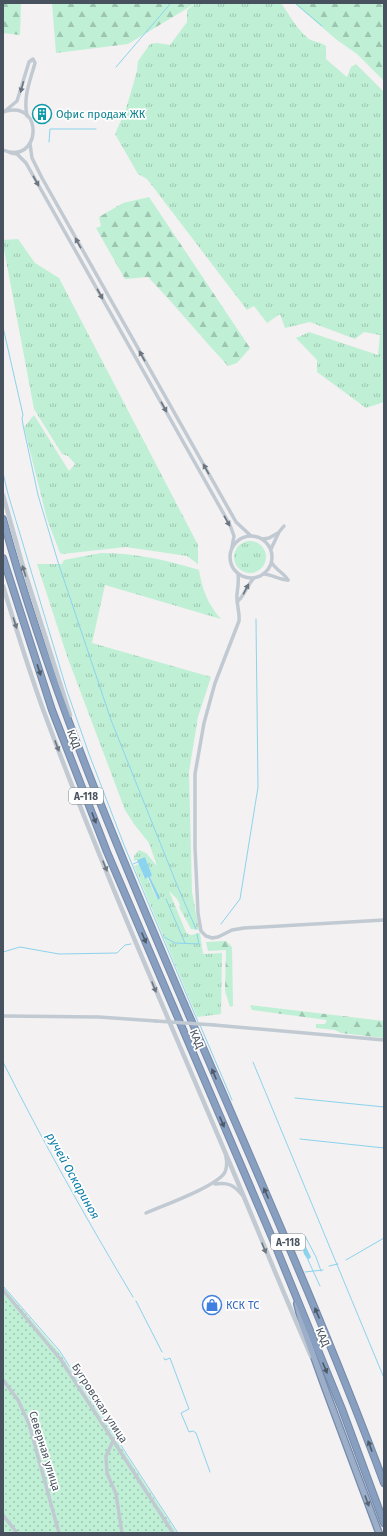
<svg xmlns="http://www.w3.org/2000/svg" width="387" height="1536" viewBox="0 0 387 1536" font-family="'Fira Sans',sans-serif">
<style>
.grass{fill:url(#grass-tufts)}
.forest{fill:url(#forest-firs)}
.garden{fill:url(#garden-dots)}
.water{fill:#8cd3ee}
.lines{fill:none;stroke-linecap:round;stroke-linejoin:round}
.stream{stroke:#8cd3ee;stroke-width:1}
.trunk-casing{stroke:#738aac;stroke-width:8}
.motorway-casing{stroke:#738aac;stroke-width:8}
.minor{stroke:#c1cad2;stroke-width:3.5}
.tertiary{stroke:#c1cad2;stroke-width:4.5}
.trunk{stroke:#9caec8;stroke-width:5.5}
.motorway{stroke:#889fc0;stroke-width:6}
.minor-bridge{stroke:#c1cad2;stroke-width:3.5}
.oneway{fill:#6c7681}
.oneway2{fill:#4e5a68}
.oneway3{fill:#596473}
.labels{text-anchor:middle;stroke-width:3.5;stroke-linejoin:round;paint-order:stroke}
.shield{fill:#fff;stroke:#7f868e;stroke-width:1}
.shield-label{font-size:10px;font-weight:bold;fill:#48525e}
.culture-label{font-size:11px;fill:#0d838f;stroke:#fff;text-anchor:start}
.street-label{font-size:11px;fill:#48525e;stroke:#fff}
.shop-label{font-size:11px;fill:#366cbe;stroke:#fff;text-anchor:start}
.water-label{font-size:12px;font-style:italic;fill:#0a7ca7;stroke:#fff}
</style>
<defs>
<pattern id="grass-tufts" width="24" height="20" patternUnits="userSpaceOnUse"><rect width="24" height="20" fill="#bff0d5"/><path d="M3 7l-1-3M5 7V3M7 7l1-3M15 17l-1-3M17 17v-4M19 17l1-3" fill="none" stroke="#9dc5b0"/></pattern>
<pattern id="forest-firs" width="22" height="20" patternUnits="userSpaceOnUse"><rect width="22" height="20" fill="#bff0d5"/><path d="M5 1l3.5 6h-7zM16 11l3.5 6h-7z" fill="#9dc5b0"/></pattern>
<pattern id="garden-dots" width="8" height="8" patternUnits="userSpaceOnUse"><rect width="8" height="8" fill="#bff0d5"/><path d="M2 2h.1M6 6h.1" fill="none" stroke="#9dc5b0" stroke-width="1.8" stroke-linecap="round"/></pattern>
</defs>
<rect width="100%" height="100%" fill="#f3f1f1"/>
<g class="grass">
<path d="M196,3H281C288,13 299,32 309,39C314,42 321,42 326,46V59L347,77L351,67L356,64L384,92V402L366,408L317,372V360L296,338L309,332L378,355L380,335L364,332L355,339L310,322L285,328L280,314L267,323L254,306L247,310L147,179L138,174L115,134L126,109L137,71L138,61L150,44L157,43L170,45L187,22V10Z"/>
<path d="M18,239L35,263L59,278L198,545V564L187,556L126,547L62,554L60,553L47,519L24,427L34,415L69,471L75,464L68,456L62,454L34,409L3,244V240Z"/>
<circle cx="250" cy="557" r="16"/>
<path d="M101,553C134,553 168,560 199,570C202,589 208,605 221,619L105,585L92,643L211,677L198,717L189,772L192,892L199,930L191,929L179,907L180,905L177,899L169,891L186,932C191,938 194,933 200,933L203,954L222,953L221,1014L197,1017L134,866L139,864L144,878L147,877L157,899H159L150,876L152,875L145,857L134,861V856L139,850L146,853L157,866L149,843L134,824L125,810L67,656L37,564H62L64,560Z"/>
</g>
<g class="forest">
<path d="M3,3H21L20,35L3,33Z"/>
<path d="M52,3H196L128,44L56,53Z"/>
<path d="M294,3H384V81L357,54L337,40Z"/>
<path d="M149,197L250,348L237,363L228,366C201,337 176,306 148,277L125,279L96,228L101,226L99,217L123,203Z"/>
<path d="M226,941L232,947L233,1006L230,1007L225,991L226,950L208,951L206,942Z"/>
<path d="M250,1005L384,1021V1038L341,1033L335,1030L316,1028V1024H325L327,1020L252,1010Z"/>
</g>
<path class="garden" d="M3,1287L59,1352L177,1533H3Z"/>
<g class="water">
<path d="M145,857L152,875L150,877L160,898L158,900L148,877L145,879L137,860Z"/>
<path d="M304,1246L306,1247L311,1257L308,1260L304,1254L302,1247Z"/>
</g>
<g class="lines">
<g class="stream">
<path d="M295,3L322,26"/>
<path d="M116,67L171,3"/>
<path d="M49,142L50,129H96"/>
<path d="M3,327L23,415L22,418L23,425L38,495L58,562L111,720L177,885L196,929"/>
<path d="M3,473L8,494L67,691L89,754L124,845L198,1022"/>
<path d="M133,864L138,862"/>
<path d="M166,899L185,943"/>
<path d="M221,924L240,899L258,787L256,619"/>
<path d="M164,937L175,943L199,944L197,934"/>
<path d="M3,952L20,947L59,954L117,953L125,945L131,944"/>
<path d="M200,1025L232,1100"/>
<path d="M3,1062C43,1142 87,1220 133,1297"/>
<path d="M253,1062L384,1378"/>
<path d="M295,1098L384,1107"/>
<path d="M300,1139L384,1148"/>
<path d="M305,1236L316,1257L321,1271"/>
<path d="M308,1260L320,1286"/>
<path d="M346,1260L384,1238"/>
<path d="M329,1266L338,1264"/>
<path d="M305,1272L323,1270"/>
<path d="M3,1286L59,1350L178,1533"/>
<path d="M136,1301L162,1352"/>
<path d="M164,1358L165,1360L170,1358L189,1409L181,1413L189,1432L193,1431L196,1433L210,1472"/>
</g>
<defs>
<path id="trunk" d="M297,1304L302,1324L325,1388L379,1533"/>
<g id="motorway">
<path d="M3,519C46,677 109,828 173,978C245,1146 320,1312 384,1483"/>
<path d="M3,558L52,710L107,852L273,1240L342,1409L384,1523"/>
</g>
</defs>
<use href="#trunk" class="trunk-casing"/>
<use href="#motorway" class="motorway-casing"/>
<g class="minor">
<path d="M4,112L17,101L29,62L33,59L35,63C30,81 23,97 27,116"/>
<path d="M30,144L32,158L42,178L236,522L250,535"/>
<path d="M3,150C40,166 45,101 6,111"/>
<path d="M11,153L17,154L26,163L230,525L234,536L232,547"/>
<circle cx="251" cy="557" r="21"/>
<path d="M263,539L269,538L278,533"/>
<path d="M271,549L279,532L284,526"/>
<path d="M272,563C276,570 284,573 288,580"/>
<path d="M238,574C239,581 238,587 237,594C236,603 240,612 239,621L215,683L204,723L195,774V847L198,913L201,931L206,936L212,938L218,937L232,930L244,928L384,920"/>
<path d="M264,574C273,575 280,580 288,580"/>
<path d="M238,601C245,595 247,585 254,578"/>
<path d="M3,1016L99,1017L156,1021"/>
<path d="M214,1025L384,1040"/>
<path d="M215,1184C228,1182 234,1185 242,1195"/>
<path d="M146,1213C162,1206 218,1186 225,1172C227,1168 227,1161 226,1157"/>
<path d="M3,1290L61,1360L173,1533"/>
<path d="M3,1380L18,1400L29,1424L59,1533"/>
<path d="M114,1439L106,1456L107,1473L116,1494L122,1533"/>
<path d="M3,1515L17,1533"/>
</g>
<g class="tertiary">
<path d="M3,495L22,563L70,715"/>
<path d="M3,586C16,628 29,671 44,712C99,861 163,1006 225,1152C254,1220 281,1288 311,1356"/>
</g>
<use href="#trunk" class="trunk"/>
<use href="#motorway" class="motorway"/>
<path class="minor-bridge" d="M156,1021L214,1025"/>
</g>
<defs><path id="oneway-solid" d="M-6-.8H1V-3.2L6.5 0L1 3.2V.8H-6Z"/></defs>
<g class="oneway">
<use href="#oneway-solid" transform="translate(22 87) rotate(105)"/>
<use href="#oneway-solid" transform="translate(36 181) rotate(61)"/>
<use href="#oneway-solid" transform="translate(78 243) rotate(-119)"/>
<use href="#oneway-solid" transform="translate(100 294) rotate(61)"/>
<use href="#oneway-solid" transform="translate(142 356) rotate(-119)"/>
<use href="#oneway-solid" transform="translate(164 407) rotate(61)"/>
<use href="#oneway-solid" transform="translate(206 469) rotate(-119)"/>
<use href="#oneway-solid" transform="translate(227 521) rotate(61)"/>
<use href="#oneway-solid" transform="translate(24 571) rotate(-108)"/>
<use href="#oneway-solid" transform="translate(246 589) rotate(-62)"/>
<use href="#oneway-solid" transform="translate(15 623) rotate(72)"/>
<use href="#oneway-solid" transform="translate(57 746) rotate(69)"/>
<use href="#oneway-solid" transform="translate(105 866) rotate(68)"/>
<use href="#oneway-solid" transform="translate(154 987) rotate(68)"/>
<use href="#oneway-solid" transform="translate(264 1248) rotate(68)"/>
</g>
<g class="oneway2">
<use href="#oneway-solid" transform="translate(39 670) rotate(72)"/>
<use href="#oneway-solid" transform="translate(94 818) rotate(69)"/>
<use href="#oneway-solid" transform="translate(144 938) rotate(67)"/>
<use href="#oneway-solid" transform="translate(214 1074) rotate(-113)"/>
<use href="#oneway-solid" transform="translate(222 1122) rotate(67)"/>
<use href="#oneway-solid" transform="translate(266 1193) rotate(-114)"/>
<use href="#oneway-solid" transform="translate(317 1313) rotate(-113)"/>
<use href="#oneway-solid" transform="translate(325 1368) rotate(67)"/>
<use href="#oneway-solid" transform="translate(370 1446) rotate(-110)"/>
</g>
<use class="oneway3" href="#oneway-solid" transform="translate(367 1501) rotate(70)"/>
<defs>
<symbol id="building-ring" viewBox="-11 -11 22 22"><circle r="9.5" fill="#fff" stroke="#0f9aa8" stroke-width="1.5"/><path d="M-4-6H4V6H1V3H-1V6H-4ZM-2.5-4.3h1.7v1.8h-1.7ZM.8-4.3h1.7v1.8H.8ZM-2.5-1h1.7V.8h-1.7ZM.8-1h1.7V.8H.8Z" fill="#0f9aa8"/></symbol>
<symbol id="shop-ring" viewBox="-11 -11 22 22"><circle r="9.5" fill="#fff" stroke="#3f7fe0" stroke-width="1.5"/><path d="M-5-2.5h2.3a2.7 3.5 0 0 1 5.4 0H5L5.5 6h-11ZM-1.5-2.5h3a1.5 2.3 0 0 0-3 0Z" fill="#3f7fe0"/></symbol>
</defs>
<g fill-rule="evenodd">
<use href="#building-ring" x="31" y="103" width="22" height="22"/>
<use href="#shop-ring" x="201" y="1294" width="22" height="22"/>
</g>
<g class="labels">
<g class="shield">
<rect x="69" y="788" width="34" height="16" rx="3"/>
<rect x="271" y="1234" width="34" height="16" rx="3"/>
</g>
<g class="shield-label">
<text x="86" y="800">А-118</text>
<text x="288" y="1246">А-118</text>
</g>
<g class="culture-label">
<text x="56" y="118">Офис продаж ЖК</text>
</g>
<g class="street-label">
<text transform="translate(74 739) rotate(69)" y="4">КАД</text>
<text transform="translate(197 1039) rotate(67)" y="4">КАД</text>
<text transform="translate(323 1337) rotate(67)" y="4">КАД</text>
<text transform="translate(100 1403) rotate(57)" y="4">Бугровская улица</text>
<text transform="translate(45 1451) rotate(73)" y="4">Северная улица</text>
</g>
<g class="shop-label">
<text x="226" y="1309">КСК ТС</text>
</g>
<g class="water-label">
<text transform="translate(73 1176) rotate(61)" y="4">ручей Оскариноя</text>
</g>
</g>
<rect width="387" height="1536" fill="none" stroke="#48525e" stroke-width="8"/>
</svg>
